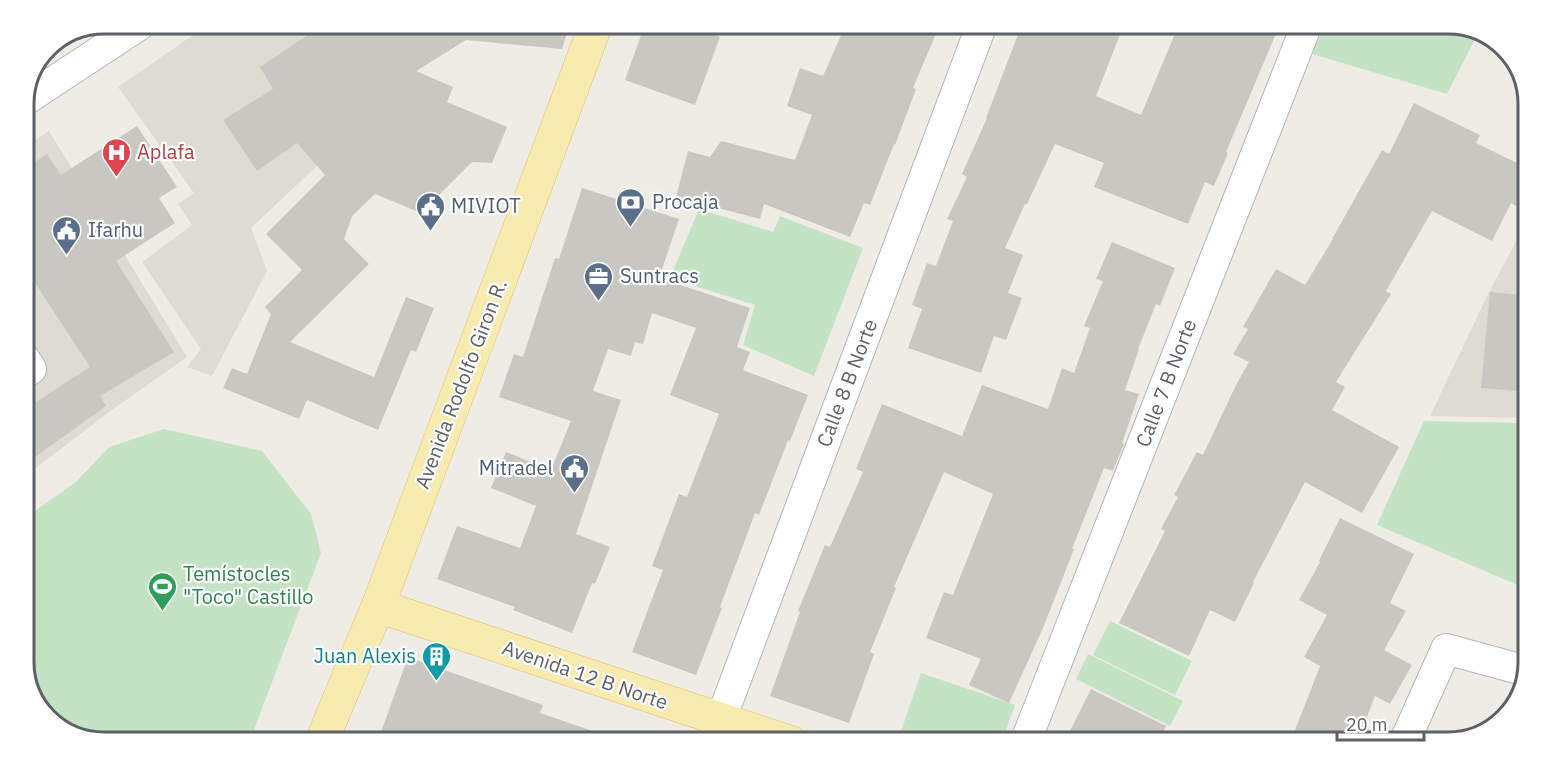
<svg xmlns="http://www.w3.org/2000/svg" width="1553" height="767" viewBox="0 0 1553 767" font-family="'IBM Plex Sans',sans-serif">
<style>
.education{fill:#dedbd3}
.green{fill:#c4e3c4}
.building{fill:#c9c7c2}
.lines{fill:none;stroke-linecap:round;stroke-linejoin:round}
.minor-casing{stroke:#b2b5b9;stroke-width:32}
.major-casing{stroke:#e5c067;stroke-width:34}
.minor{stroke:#fff;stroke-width:30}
.major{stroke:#f8ebb0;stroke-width:33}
.labels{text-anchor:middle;stroke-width:4.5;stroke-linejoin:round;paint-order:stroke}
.health-label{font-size:20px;fill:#be3a42;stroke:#fff;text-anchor:start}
.service-label{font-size:20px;fill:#4e5e75;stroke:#fff;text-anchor:start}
.street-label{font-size:20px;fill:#5d6064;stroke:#fff}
.leisure-label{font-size:20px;fill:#27864d;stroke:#fff;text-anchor:start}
.culture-label{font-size:20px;fill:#0d838f;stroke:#fff;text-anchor:end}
.rim{fill:none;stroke:#5d6064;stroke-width:3}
</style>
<rect width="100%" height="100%" fill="#eeece5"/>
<g class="education">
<path d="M209,24H390L422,67L251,228L267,271L212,376L187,367L201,349L142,262L192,225L178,204L194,193L118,87Z"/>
<path d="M49,131L187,357L109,412L24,477V148Z"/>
<path d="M1529,217V418L1430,416L1488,294Z"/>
</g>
<g class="green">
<path d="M1325,24H1449L1479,31L1447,94L1312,54Z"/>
<path d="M699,209L773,232L780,216L863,248L814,376L743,345L755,305L670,278Z"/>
<path d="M1424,421L1529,423V657L1517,653L1522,614L1527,589L1377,525Z"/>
<path d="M164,429L262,451L311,514L321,553L249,743H104L69,735L38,708L24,668V526L29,515L76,482L109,447Z"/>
<path d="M1110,621L1192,661L1175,695L1093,655Z"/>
<path d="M1088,654L1183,701L1170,726L1076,679Z"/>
<path d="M921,673L1015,705L1001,743H897Z"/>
</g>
<g class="building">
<path d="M324,24H570L562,49L466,40L416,71L453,87L447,102L507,127L492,163L472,162L421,213L375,194L352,216L344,239L369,264L290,342L374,377L406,297L434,308L416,352L411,350L378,430L307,400L299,419L223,388L232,368L247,374L271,314L265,307L302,270L266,234L325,175L297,143L257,171L223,120L273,89L260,67Z"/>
<path d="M645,24H718L715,35L720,37L695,105L625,80Z"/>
<path d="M846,24H940L913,88L916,89L895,145L894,144L870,205L864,203L850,237L764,204L760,219L676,197L688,151L710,157L721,141L795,160L812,115L787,106L800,68L823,76Z"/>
<path d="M1022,24H1124L1096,96L1141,115L1179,24H1280L1226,152L1228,153L1214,186L1205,182L1188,224L1094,187L1104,163L1055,144L1027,204H1025L1005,248L1023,255L1008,293L1022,298L1006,340L994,336L981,373L908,348L922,309L912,305L927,263L936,266L953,221L947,219L967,177L962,174L987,118H986Z"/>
<path d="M1414,103L1480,135L1476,143L1529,169V195L1522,209L1511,203L1492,241L1432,211L1386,291L1391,294L1336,382L1345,387L1332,410L1399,447L1362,513L1305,482L1253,582L1254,583L1235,622L1210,610L1189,656L1119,623L1165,531L1161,529L1178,497L1174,495L1197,452L1203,455L1236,385L1249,362L1233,354L1248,329L1243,327L1276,269L1305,285L1333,239H1332L1382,150L1389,154Z"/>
<path d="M137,126L177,187L159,198L175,223L116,261L174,352L100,396L106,406L24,465V410L90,367L24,266V169L47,154L61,175Z"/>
<path d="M582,188L679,219L659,278L750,308L737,347L750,352L743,370L808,395L790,441L788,440L759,515L755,513L720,607L722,608L696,675L632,652L663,570L652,566L679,494L687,497L719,414L670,395L696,328L652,313L643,344L635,342L631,356L608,349L593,391L621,400L576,534L610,547L595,584L592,583L572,633L513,610L515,607L437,579L457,526L520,548L536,506L491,488L506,452L551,470L571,421L499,397L514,354L523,357L555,258L559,259Z"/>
<path d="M1112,242L1175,268L1160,306L1156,304L1138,349H1139L1125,390L1139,394L1122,443L1124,444L1113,471L1104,468L1072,549H1074L1043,628L1009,703L969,685L981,659L926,638L944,592L953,595L993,494L944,472L894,587L896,588L870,652L874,654L849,723L770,696L800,612L798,611L825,545L830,547L863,472L856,469L882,404L962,436L982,385L1048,409L1062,368L1074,373L1090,328L1084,326L1103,281L1096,279Z"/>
<path d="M1490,292L1529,296V331L1527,357H1529V392L1481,388Z"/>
<path d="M1340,518L1414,554L1390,603L1406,611L1384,650L1412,665L1390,704L1375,696L1357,743H1306L1292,738L1320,666L1304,657L1327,615L1299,600L1320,562L1319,561Z"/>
<path d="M408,657L543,705L540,713L616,739L615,743H377Z"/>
<path d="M1091,689L1166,726L1158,743H1064Z"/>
</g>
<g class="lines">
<defs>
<g id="minor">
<path d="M24,101L141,24"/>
<path d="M24,358L31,369L24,374"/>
<path d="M712,743L982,24"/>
<path d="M1025,743L1307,24"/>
<path d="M1404,743L1446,649L1527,671"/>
</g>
<g id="major">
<path d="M378,606L792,743"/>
<path d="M321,743L378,606L596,24"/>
</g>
</defs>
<use href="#minor" class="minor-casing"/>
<use href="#major" class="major-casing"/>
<use href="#minor" class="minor"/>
<use href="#major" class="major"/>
</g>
<defs>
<symbol id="hospital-pin" viewBox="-11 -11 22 30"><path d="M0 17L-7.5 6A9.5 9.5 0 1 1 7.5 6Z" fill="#e0444e" stroke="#fff"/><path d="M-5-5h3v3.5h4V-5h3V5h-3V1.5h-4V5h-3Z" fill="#fff"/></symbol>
<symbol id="bank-pin" viewBox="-11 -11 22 30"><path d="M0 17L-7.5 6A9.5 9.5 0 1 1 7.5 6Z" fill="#5c6f8a" stroke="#fff"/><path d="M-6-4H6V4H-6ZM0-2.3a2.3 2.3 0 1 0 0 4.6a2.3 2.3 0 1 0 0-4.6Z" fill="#fff"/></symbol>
<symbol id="civic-pin" viewBox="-11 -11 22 30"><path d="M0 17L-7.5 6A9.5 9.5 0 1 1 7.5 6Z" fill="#5c6f8a" stroke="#fff"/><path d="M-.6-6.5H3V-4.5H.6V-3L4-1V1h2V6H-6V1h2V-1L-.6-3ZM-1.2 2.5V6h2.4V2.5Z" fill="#fff"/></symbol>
<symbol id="office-pin" viewBox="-11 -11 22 30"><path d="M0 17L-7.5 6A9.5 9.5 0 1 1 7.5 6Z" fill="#5c6f8a" stroke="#fff"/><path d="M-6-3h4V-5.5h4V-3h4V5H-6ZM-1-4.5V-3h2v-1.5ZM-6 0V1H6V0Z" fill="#fff"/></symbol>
<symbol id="stadium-pin" viewBox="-11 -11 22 30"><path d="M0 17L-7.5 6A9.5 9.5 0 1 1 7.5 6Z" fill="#2e9e5b" stroke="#fff"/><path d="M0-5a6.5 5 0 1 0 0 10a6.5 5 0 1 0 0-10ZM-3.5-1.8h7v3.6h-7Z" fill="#fff"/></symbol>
<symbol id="building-pin" viewBox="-11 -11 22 30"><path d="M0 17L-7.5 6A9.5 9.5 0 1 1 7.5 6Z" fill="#0f9aa8" stroke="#fff"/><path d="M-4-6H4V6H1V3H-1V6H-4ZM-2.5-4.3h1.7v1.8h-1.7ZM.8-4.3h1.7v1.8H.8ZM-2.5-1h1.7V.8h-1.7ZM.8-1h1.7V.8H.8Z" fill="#fff"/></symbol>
</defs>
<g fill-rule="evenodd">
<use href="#hospital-pin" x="100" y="136" width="33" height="45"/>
<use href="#bank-pin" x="614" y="186" width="33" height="45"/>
<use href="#civic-pin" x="414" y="190" width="33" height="45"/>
<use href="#civic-pin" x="50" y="214" width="33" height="45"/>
<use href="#office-pin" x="582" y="260" width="33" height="45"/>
<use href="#civic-pin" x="558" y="452" width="33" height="45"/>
<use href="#stadium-pin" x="146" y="570" width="33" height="45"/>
<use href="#building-pin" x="420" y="640" width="33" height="45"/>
</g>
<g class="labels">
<g class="health-label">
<text x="137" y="159">Aplafa</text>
</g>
<g class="service-label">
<text x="652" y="209">Procaja</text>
<text x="451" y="213">MIVIOT</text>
<text x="88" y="237">Ifarhu</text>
<text x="620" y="283">Suntracs</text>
<text x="553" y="475" text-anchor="end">Mitradel</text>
</g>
<g class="street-label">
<text transform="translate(847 383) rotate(-69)" y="7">Calle 8 B Norte</text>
<text transform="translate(1166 383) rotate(-69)" y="7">Calle 7 B Norte</text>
<text transform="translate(461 384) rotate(-69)" y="7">Avenida Rodolfo Giron R.</text>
<text transform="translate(585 675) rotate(19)" y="7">Avenida 12 B Norte</text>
</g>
<g class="leisure-label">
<text x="183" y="581">Temístocles<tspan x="183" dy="23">"Toco" Castillo</tspan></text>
</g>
<g class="culture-label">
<text x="416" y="663">Juan Alexis</text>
</g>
</g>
<path d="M0 0H1553V767H0ZM104 34H1448A70 70 0 0 1 1518 104V662A70 70 0 0 1 1448 732H104A70 70 0 0 1 34 662V104A70 70 0 0 1 104 34Z" fill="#fff" fill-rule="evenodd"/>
<path class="rim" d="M104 34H1448A70 70 0 0 1 1518 104V662A70 70 0 0 1 1448 732H104A70 70 0 0 1 34 662V104A70 70 0 0 1 104 34Z"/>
<path d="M1337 731v9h87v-9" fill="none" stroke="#5d6064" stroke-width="3"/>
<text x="1346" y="731" font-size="18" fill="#5d6064" stroke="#ffffff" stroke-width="4.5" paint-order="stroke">20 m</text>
</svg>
